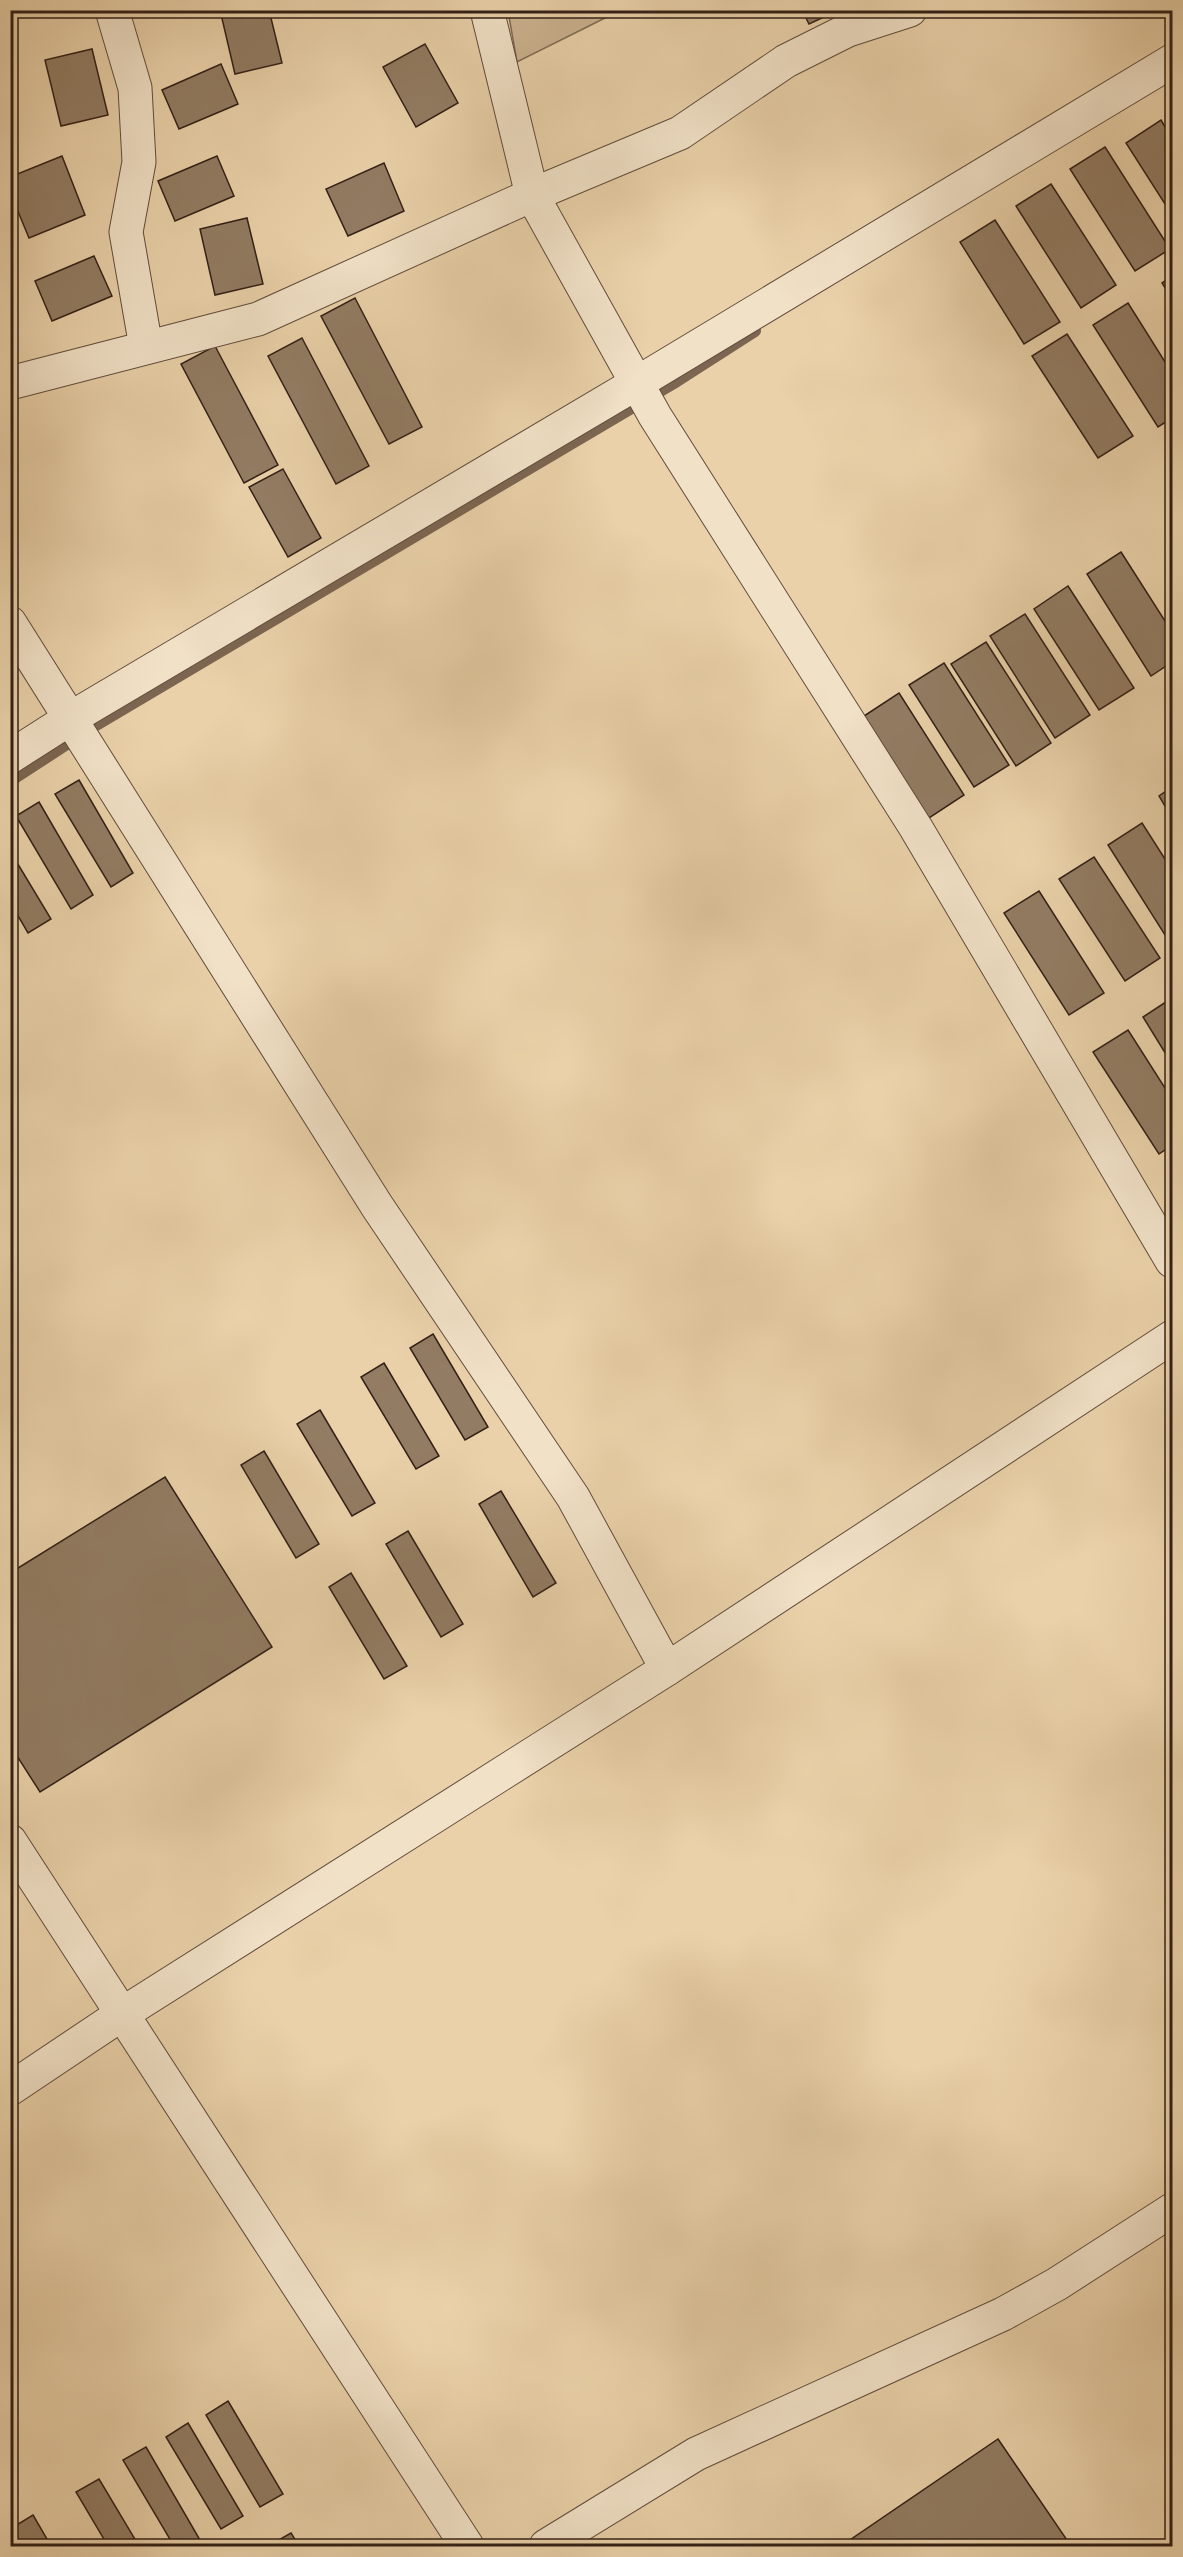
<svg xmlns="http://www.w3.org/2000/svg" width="1183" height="2557" viewBox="0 0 1183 2557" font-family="'Sorts Mill Goudy',serif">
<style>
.green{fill:#cbb390;stroke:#7f6a54;stroke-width:1.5}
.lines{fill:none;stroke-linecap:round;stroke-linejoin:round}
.stream{stroke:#7c6651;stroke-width:12}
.building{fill:#927c63;stroke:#332017;stroke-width:1.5}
.minor-casing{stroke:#614c3c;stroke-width:35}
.tertiary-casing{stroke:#614c3c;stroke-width:35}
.minor{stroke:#f1e1c7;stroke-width:33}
.tertiary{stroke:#f1e1c7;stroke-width:33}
</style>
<rect width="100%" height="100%" fill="#ead1a9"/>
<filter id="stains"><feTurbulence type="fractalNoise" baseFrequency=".00333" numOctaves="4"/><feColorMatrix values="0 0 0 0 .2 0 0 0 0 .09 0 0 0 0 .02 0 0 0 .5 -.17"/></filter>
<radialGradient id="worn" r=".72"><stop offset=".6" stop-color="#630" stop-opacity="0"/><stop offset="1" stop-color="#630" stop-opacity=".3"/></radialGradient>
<path class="green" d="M508,11V10L619,11L517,62Z"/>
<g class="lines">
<path class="stream" d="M10,781L96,725L677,381L755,331"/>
</g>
<g class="building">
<path d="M220,10H269L282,63L235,74Z"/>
<path d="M802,10H839L809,24Z"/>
<path d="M425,44L458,103L416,127L383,67Z"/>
<path d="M92,49L108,115L61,126L45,60Z"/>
<path d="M221,64L238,104L179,129L162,90Z"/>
<path d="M1161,120L1172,139V215L1126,143Z"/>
<path d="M1105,147L1170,249L1135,271L1070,169Z"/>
<path d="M62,156L85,215L29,238L10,192V177Z"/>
<path d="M217,156L234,196L175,221L158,181Z"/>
<path d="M384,163L404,211L348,236L326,189Z"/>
<path d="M1051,184L1116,285L1081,308L1016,206Z"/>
<path d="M247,218L263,284L215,295L200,229Z"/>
<path d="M995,220L1060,322L1024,344L960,242Z"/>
<path d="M94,256L112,296L52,321L35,281Z"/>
<path d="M1172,276V299L1162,283Z"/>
<path d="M355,298L422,427L389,444L321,316Z"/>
<path d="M1128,303L1172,373V418L1158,427L1093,325Z"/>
<path d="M1067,334L1133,436L1098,458L1032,356Z"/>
<path d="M302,338L369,466L336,484L268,356Z"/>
<path d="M215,346L278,465L244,483L181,364Z"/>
<path d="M283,469L321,538L288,557L249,487Z"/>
<path d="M1121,552L1172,632V662L1151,676L1087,574Z"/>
<path d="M1068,586L1134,688L1099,710L1034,609Z"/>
<path d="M1025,614L1090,715L1055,738L990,636Z"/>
<path d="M986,642L1051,743L1016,766L951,664Z"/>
<path d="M944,663L1009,765L974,787L909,685Z"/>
<path d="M899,693L964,795L929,818L864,716Z"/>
<path d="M79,780L133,873L111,887L55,794Z"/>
<path d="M1172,787V818L1159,796Z"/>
<path d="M39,802L93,895L71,909L16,816Z"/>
<path d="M1142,823L1172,870V946L1108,845Z"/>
<path d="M10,851L51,919L28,933L10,902Z"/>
<path d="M1094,857L1160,958L1125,981L1059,879Z"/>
<path d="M1039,891L1104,993L1069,1015L1004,913Z"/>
<path d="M1172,998V1064L1143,1017Z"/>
<path d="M1128,1030L1172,1099V1145L1159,1154L1093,1052Z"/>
<path d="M433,1334L488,1427L465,1440L410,1348Z"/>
<path d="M384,1363L439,1456L416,1469L361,1377Z"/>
<path d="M320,1410L375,1503L352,1516L297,1424Z"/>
<path d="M264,1451L319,1544L296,1558L241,1465Z"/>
<path d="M165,1477L272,1647L40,1792L10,1745V1573Z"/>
<path d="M501,1491L556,1583L533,1597L479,1504Z"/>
<path d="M408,1531L463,1624L441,1637L386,1544Z"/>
<path d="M351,1573L407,1666L384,1679L329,1587Z"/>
<path d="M228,2401L283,2494L260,2507L206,2415Z"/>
<path d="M188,2423L243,2516L221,2529L166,2437Z"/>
<path d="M998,2439L1071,2546H841Z"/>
<path d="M146,2447L200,2540L189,2546H174L123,2460Z"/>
<path d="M99,2479L139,2546H108L76,2492Z"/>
<path d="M33,2515L51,2546H21L10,2529Z"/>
<path d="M291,2533L299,2546H268Z"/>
</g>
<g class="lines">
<defs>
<g id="minor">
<path d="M112,10L135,88L139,162L126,232L146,347"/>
<path d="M487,10L532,195L655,416L916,828L1172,1261"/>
<path d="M10,383L258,319L532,195L680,133L786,61L848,30L910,10"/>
<path d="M10,623L377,1206L573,1497L667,1669"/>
<path d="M10,2089L122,2014L667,1669L1172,1337"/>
</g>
<g id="tertiary">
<path d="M10,757L71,718L637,383L1172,61"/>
<path d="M10,1841L467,2546"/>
<path d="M546,2546L696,2454L1003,2314L1057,2284L1172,2210"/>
</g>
</defs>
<use href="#minor" class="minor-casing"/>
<use href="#tertiary" class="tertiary-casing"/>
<use href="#minor" class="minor"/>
<use href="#tertiary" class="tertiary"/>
</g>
<rect width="1183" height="2557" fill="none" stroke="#ead1a9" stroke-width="36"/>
<rect x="12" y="12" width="1159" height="2533" fill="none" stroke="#332017" stroke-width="3"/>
<rect x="18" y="18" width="1147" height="2521" fill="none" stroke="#332017" stroke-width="1.5"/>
<rect width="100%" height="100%" filter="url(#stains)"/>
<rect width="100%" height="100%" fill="url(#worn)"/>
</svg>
